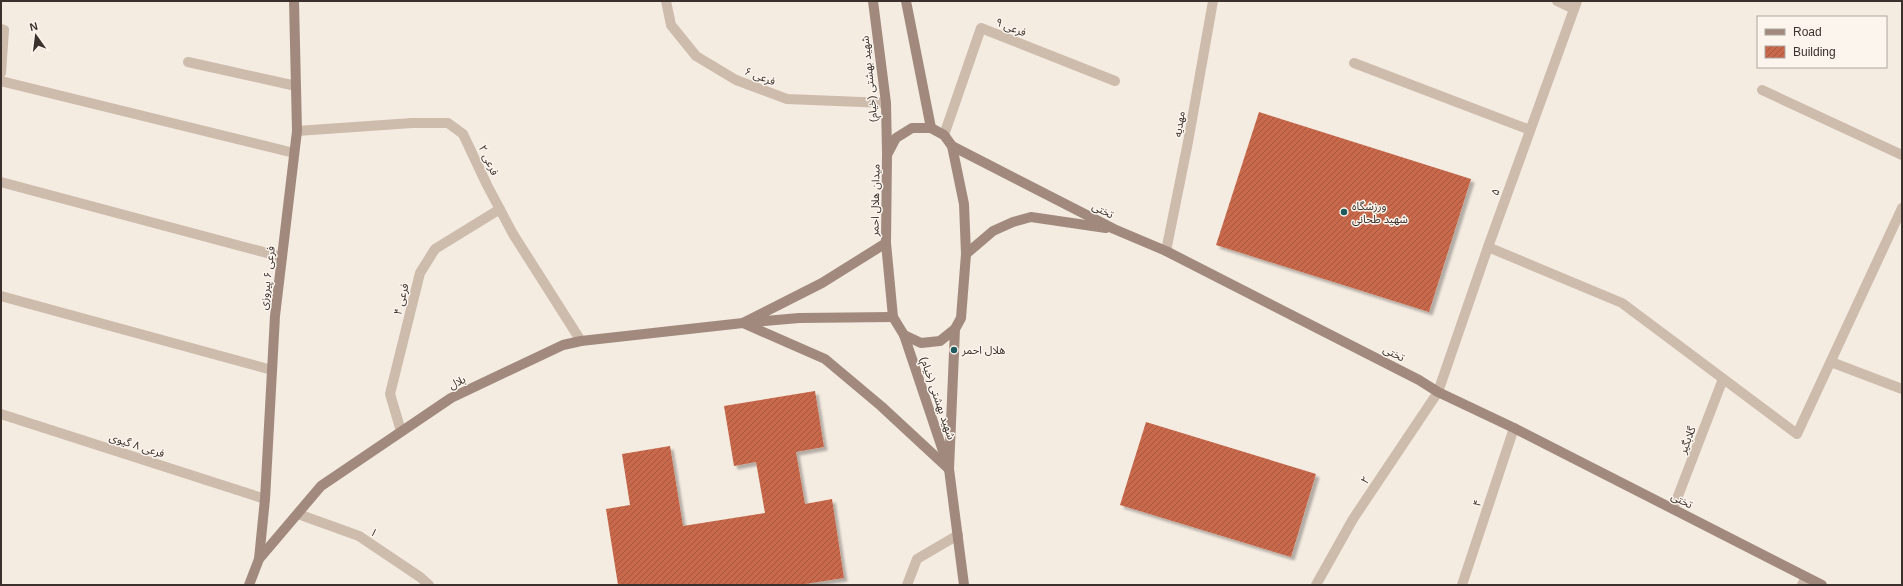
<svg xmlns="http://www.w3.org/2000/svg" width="1903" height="586" viewBox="0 0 1903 586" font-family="Helvetica,'Noto Sans Arabic',sans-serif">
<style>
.building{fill:url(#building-hatch);filter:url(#shadow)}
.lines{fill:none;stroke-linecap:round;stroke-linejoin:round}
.street{stroke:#cdbbac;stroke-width:10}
.secondary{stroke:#a18a7d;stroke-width:10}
.poi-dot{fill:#1f5a5e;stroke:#fbf5ee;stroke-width:1.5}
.labels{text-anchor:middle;stroke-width:3;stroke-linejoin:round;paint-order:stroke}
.street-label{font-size:11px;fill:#3b302b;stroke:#fbf5ee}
.poi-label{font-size:11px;fill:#3b302b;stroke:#fbf5ee;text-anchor:start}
</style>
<defs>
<pattern id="building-hatch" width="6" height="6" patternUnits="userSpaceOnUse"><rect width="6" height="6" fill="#c8694b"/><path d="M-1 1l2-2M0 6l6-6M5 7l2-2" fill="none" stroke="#a4573f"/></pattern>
<filter id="shadow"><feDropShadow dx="3.5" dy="3.5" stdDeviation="1" flood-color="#0004"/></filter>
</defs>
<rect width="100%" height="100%" fill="#f4ebe1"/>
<g class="building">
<path d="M1259,112L1471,179L1429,312L1216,245Z"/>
<path d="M815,391L824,447L796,452L805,504L832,499L844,578L799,585H618L606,509L630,505L622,454L670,446L683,526L765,513L756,462L734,466L724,406Z"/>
<path d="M1146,422L1316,474L1291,557L1120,505Z"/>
</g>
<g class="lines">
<g class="street">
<path d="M666,1L671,25L696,56L736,80L787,99L886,103"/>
<path d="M1557,1L1574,9"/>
<path d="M1,29L4,30L1,73"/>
<path d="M188,62L296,86"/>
<path d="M1354,63L1530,130"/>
<path d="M1,81L294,153"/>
<path d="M1762,90L1902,155"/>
<path d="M297,131L412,123H448L463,134L487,185L513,234L581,341"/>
<path d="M944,135L981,28L1115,81"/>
<path d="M1,182L282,257"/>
<path d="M1488,247L1622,303L1797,434L1902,208"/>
<path d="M1166,251L1188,142L1213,1"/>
<path d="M1,296L272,370"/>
<path d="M1831,362L1902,389"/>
<path d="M1,414L265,499"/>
<path d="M401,431L390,394L420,273L435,249L500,209"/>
<path d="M1673,509L1723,379"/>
<path d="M298,514L359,536L420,577L429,585"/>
<path d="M907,585L917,559L958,535"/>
<path d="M1316,585L1353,519L1438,392L1488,247L1577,1"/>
<path d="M1462,585L1514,428"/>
<path d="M1802,585L1806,577"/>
</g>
<g class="secondary">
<path d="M873,1L886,103L887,152"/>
<path d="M906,1L931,128"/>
<path d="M912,128H931L944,135L952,146L964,204L966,254L961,318L955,329L940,341L921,343L904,335L893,317L886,243L887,155L896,138Z"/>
<path d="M952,146L1114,229L1166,251L1419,380L1438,392L1514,428L1822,585"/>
<path d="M886,243L822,283L743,323L799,318L893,317"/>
<path d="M966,254L993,231L1013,222L1031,217L1106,228"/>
<path d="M955,329L949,469L964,585"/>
<path d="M904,335L947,463"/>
<path d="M259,559L265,499L275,316L297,131L294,1"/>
<path d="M249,585L259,559L321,486L451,398L563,345L581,341L743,323L825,359L881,406L949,469"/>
</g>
</g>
<g class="poi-dot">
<circle cx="1344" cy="212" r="4"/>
<circle cx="954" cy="350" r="4"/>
</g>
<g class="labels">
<g class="street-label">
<text transform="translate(1011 27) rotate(22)" y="4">فرعی ۹</text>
<text transform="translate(760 76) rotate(21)" y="4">فرعی ۶</text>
<text transform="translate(869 79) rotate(-96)" y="4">شهید بهشتی (خیام)</text>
<text transform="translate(1179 124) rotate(-81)" y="4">مهدیه</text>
<text transform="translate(489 160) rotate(65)" y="4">فرعی ۲</text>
<text transform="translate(1495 192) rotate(-70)" y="4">۵</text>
<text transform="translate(875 200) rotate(-89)" y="4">میدان هلال احمر</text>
<text transform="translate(1103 210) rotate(27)" y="4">تختی</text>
<text transform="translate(267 278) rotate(-83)" y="4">فرعی ۶ پیروزی</text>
<text transform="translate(401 299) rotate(-76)" y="4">فرعی ۴</text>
<text transform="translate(1394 353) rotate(27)" y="4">تختی</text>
<text transform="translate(457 382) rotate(-26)" y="4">بلال</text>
<text transform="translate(938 398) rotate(71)" y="4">شهید بهشتی (خیام)</text>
<text transform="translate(1687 440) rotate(-69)" y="4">گلابگیر</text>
<text transform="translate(137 445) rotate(18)" y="4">فرعی ۸ گیوی</text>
<text transform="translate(1365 480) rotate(-56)" y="4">۲</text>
<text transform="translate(1682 500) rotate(27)" y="4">تختی</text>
<text transform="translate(1477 503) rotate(-71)" y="4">۴</text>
<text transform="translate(374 532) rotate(33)" y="4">۱</text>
</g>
<g class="poi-label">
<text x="1352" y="210">ورزشگاه<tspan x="1352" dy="13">شهید طحانی</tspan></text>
<text x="962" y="354">هلال احمر</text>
</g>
</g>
<rect width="1903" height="586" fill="none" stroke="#3b302b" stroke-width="4"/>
<rect x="1757" y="16" width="130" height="52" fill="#fbf5ee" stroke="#aea6a0"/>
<rect x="1765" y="29" width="20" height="6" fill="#a18a7d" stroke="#aea6a0"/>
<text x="1793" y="36" font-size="12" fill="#3b302b">Road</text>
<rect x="1765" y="46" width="20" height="12" fill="url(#building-hatch)" stroke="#aea6a0"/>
<text x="1793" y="56" font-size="12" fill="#3b302b">Building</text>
<g transform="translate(36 36) rotate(346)" stroke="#fbf5ee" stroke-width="3" paint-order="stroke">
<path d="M0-3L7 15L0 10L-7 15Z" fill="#3b302b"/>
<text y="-6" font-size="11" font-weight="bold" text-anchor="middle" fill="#3b302b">N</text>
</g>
</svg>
